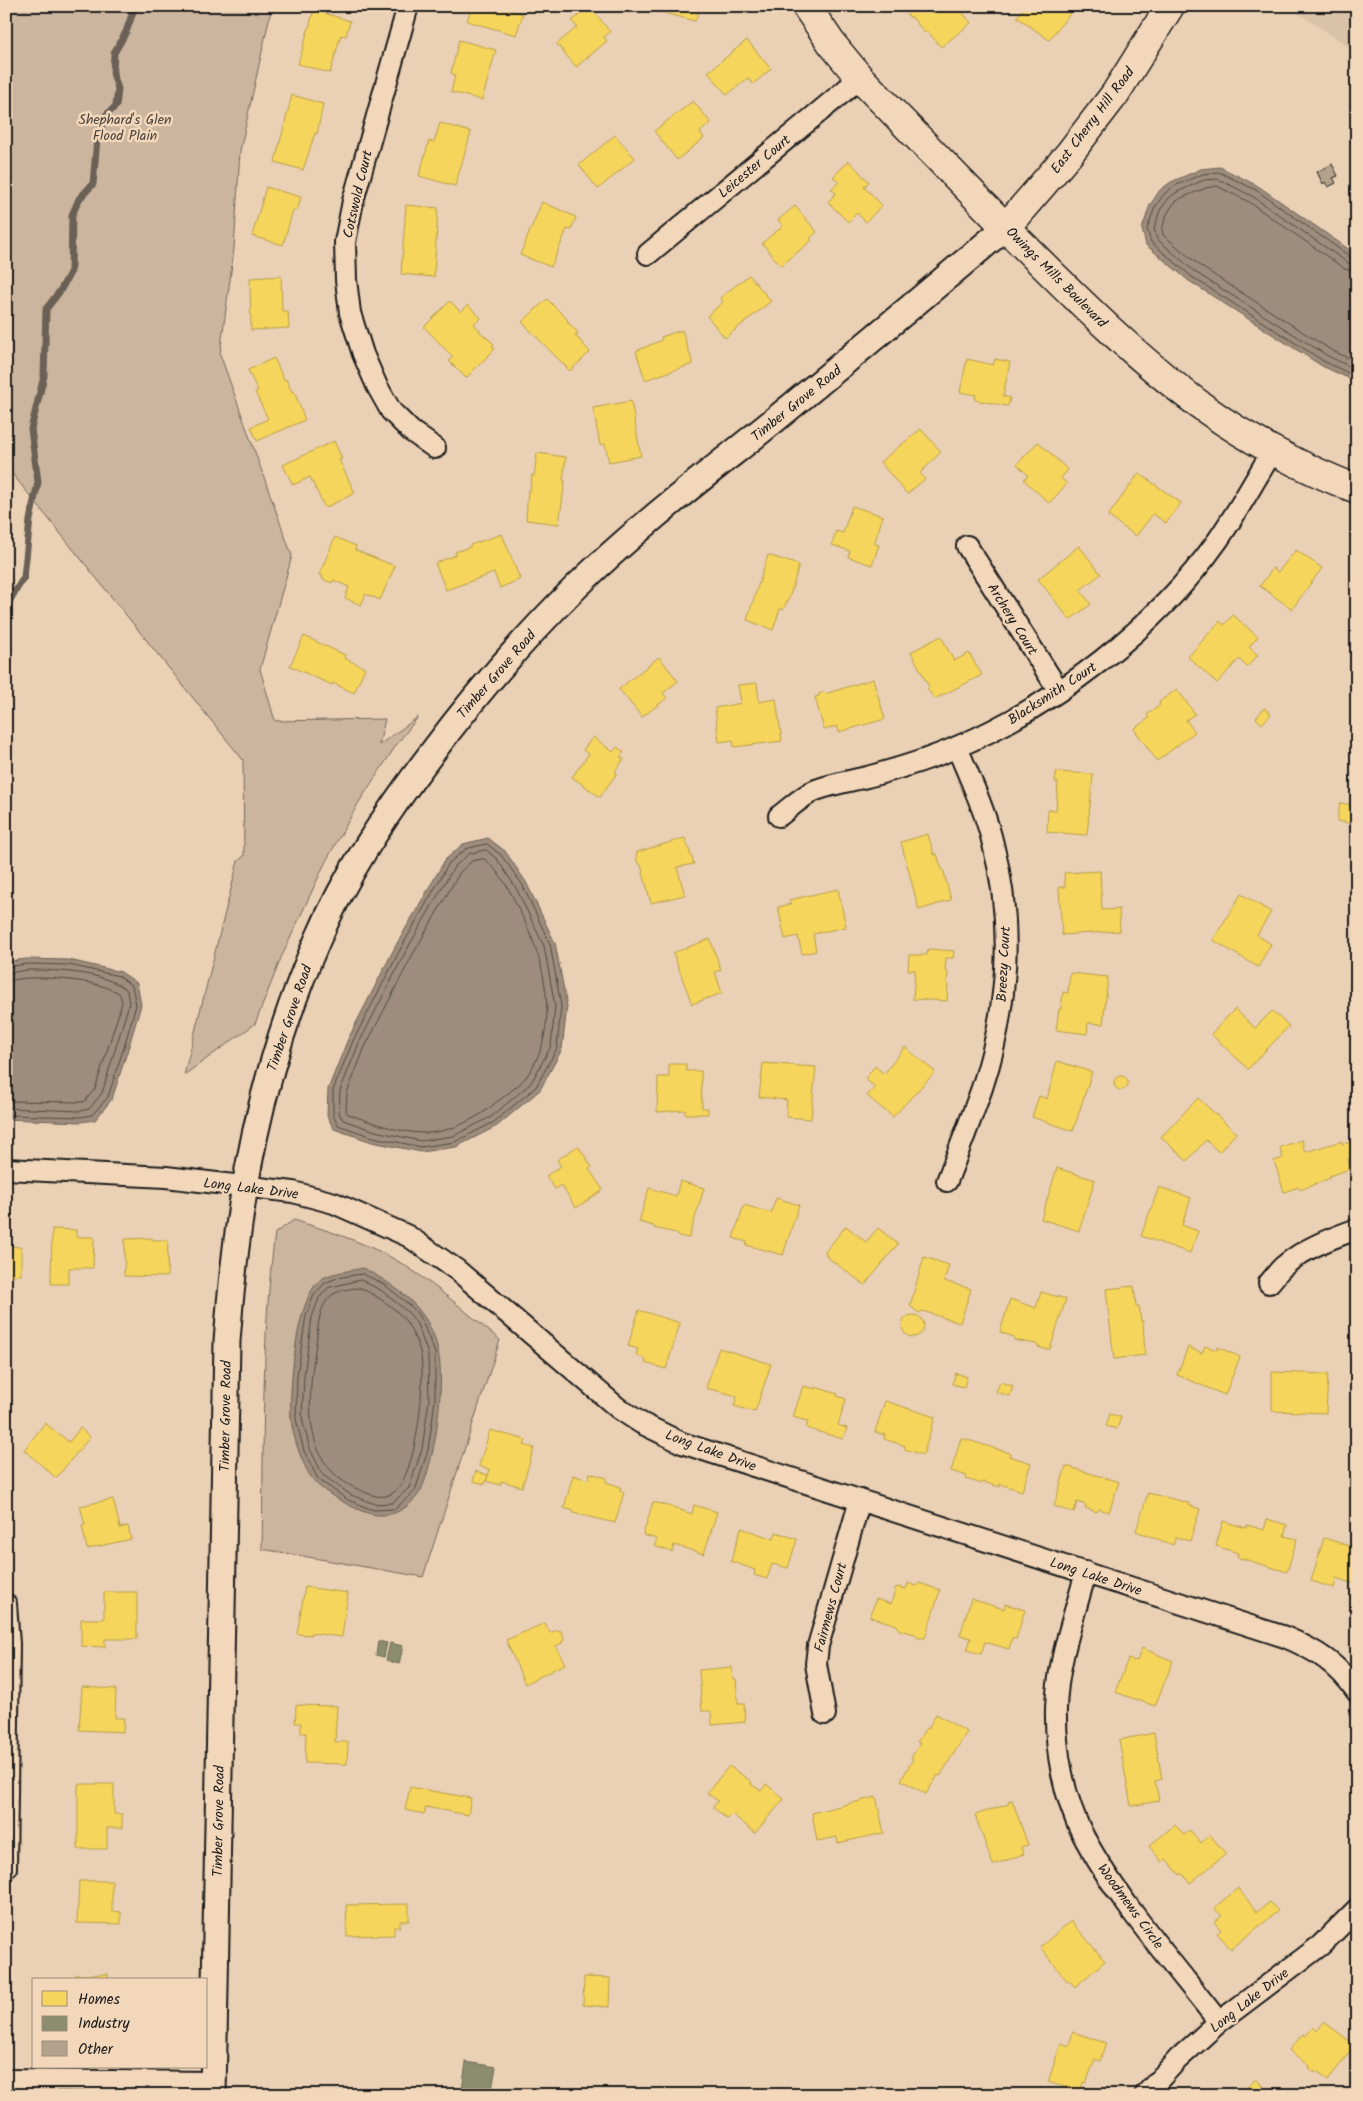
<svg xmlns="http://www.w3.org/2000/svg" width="1363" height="2101" viewBox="0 0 1363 2101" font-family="Kalam,sans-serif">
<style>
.built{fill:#dac2a8}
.green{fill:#ccb59e;stroke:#74685d}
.water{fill:#9e8d7c;stroke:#6a6056}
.homes{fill:#f6d55c;stroke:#b59e49}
.industry{fill:#8c8c6e;stroke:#6a6a55}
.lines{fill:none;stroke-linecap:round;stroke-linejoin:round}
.shore{stroke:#504942;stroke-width:1}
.stream{stroke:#6a6056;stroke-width:7}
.building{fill:#b4a18b;stroke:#1c1c1c}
.minor-casing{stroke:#1c1c1c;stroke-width:24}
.tertiary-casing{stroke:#1c1c1c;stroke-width:29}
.secondary-casing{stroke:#1c1c1c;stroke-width:31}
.minor{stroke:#f3d7ba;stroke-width:20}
.tertiary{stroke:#f3d7ba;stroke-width:25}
.secondary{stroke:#f3d7ba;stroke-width:28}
.labels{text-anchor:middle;stroke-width:5;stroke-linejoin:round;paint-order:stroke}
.park-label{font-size:14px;fill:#48423c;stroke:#f3d7ba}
.street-label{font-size:14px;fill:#1c1c1c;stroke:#f3d7ba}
</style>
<rect width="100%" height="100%" fill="#ead0b4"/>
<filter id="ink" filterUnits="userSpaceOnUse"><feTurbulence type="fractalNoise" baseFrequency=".02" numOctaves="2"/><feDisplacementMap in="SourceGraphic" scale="10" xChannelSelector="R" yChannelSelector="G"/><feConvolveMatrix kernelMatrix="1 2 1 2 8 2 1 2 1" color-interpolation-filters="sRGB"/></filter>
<g filter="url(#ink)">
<path class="built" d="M1287,6H1357V52Z"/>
<g class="green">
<path d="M6,6H272L240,151L234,249L220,354L292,556L260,669L275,721L385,719L379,745L418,717L397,744L359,802L325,863L281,958L255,1024L184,1075L238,861L244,856L243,760L6,466Z"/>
<path d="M294,1220C326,1230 357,1240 387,1255C428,1277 464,1311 500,1340L423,1577L262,1549C264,1444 261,1338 275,1233Z"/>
</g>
<g class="water">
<path d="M1220,167L1258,186L1357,255V382L1322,366L1189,281L1146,245L1142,229L1150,205L1160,190L1171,182L1201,169Z"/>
<path d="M488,838L505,851L526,882L555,943L567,1006L562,1049L540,1090L497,1126L456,1147L421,1152L372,1142L334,1129L327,1116L328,1089L348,1039L395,947L445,860L463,844Z"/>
<path d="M26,959L69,960L121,972L137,983L141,1005L128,1049L112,1099L95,1120L81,1122L6,1119V962Z"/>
<path d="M363,1268C443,1310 447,1350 436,1434C434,1447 426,1485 418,1495C403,1514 384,1520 362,1511C349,1506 323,1492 314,1481C303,1468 292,1435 291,1418C289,1388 296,1293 323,1278C335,1272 350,1271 363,1268Z"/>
</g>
<g class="homes">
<path d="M472,6H510L509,10L523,14L516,35L467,21Z"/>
<path d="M590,6L610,32L604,37L607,41L576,67L557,44L577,27L572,21Z"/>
<path d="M662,6H701L695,21L660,12Z"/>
<path d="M900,6H957L971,23L941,47L927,31L925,33L911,16L910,18Z"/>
<path d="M1025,6H1076L1049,40L1017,17Z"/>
<path d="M314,10L350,21L346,36L341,35L330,73L298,64Z"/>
<path d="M459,40L496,50L482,100L451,92L455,75L451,73Z"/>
<path d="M747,40L771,69L753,84L748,78L727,95L708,72Z"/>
<path d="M292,95L323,104L317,134L315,133L303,170L275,162Z"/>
<path d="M693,101L711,123L700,132L704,138L677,160L654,131Z"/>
<path d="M440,123L471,132L455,186L419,176L429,141L434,142Z"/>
<path d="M615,135L635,158L598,189L579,165Z"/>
<path d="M849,161L869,182L864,187L882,205L866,222L857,213L848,222L828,202L836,193L831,189L839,182L833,177Z"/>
<path d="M266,187L301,197L297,211L293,210L283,245L252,236Z"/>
<path d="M542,202L576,217L571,230L567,229L551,267L520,255Z"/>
<path d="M406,205L438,208L434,277L401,274Z"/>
<path d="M795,206L817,232L810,238L812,240L781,266L762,243L783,226L778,220Z"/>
<path d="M749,275L771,301L725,338L707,316L723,302L720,298Z"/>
<path d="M281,276L282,311H288L289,328L251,330L250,278Z"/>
<path d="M547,299L568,320L567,321L578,333L575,335L590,352L570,371L522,322Z"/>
<path d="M450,301L461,312L468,305L481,318L474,324L480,330L479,331L494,344L492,346L495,349L466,378L449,361L453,357L424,327Z"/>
<path d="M682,330L693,364L645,380L636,351L662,340L661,337Z"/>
<path d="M274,358L284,380L286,379L292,392L294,391L305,420L257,441L251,427L268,419L255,392L258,391L248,370Z"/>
<path d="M967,359L993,365L995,359L1010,362L1003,396L1010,398L1008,406L975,400L976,395L960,392Z"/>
<path d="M631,401L641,456L609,462L605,444L600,445L593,408Z"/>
<path d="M921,429L941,452L920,473L925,479L907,494L880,462Z"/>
<path d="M334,441L342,459L339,460L355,493L325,508L310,477L293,485L283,465Z"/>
<path d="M1038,442L1068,470L1061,478L1067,484L1049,503L1024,480L1028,475L1017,464Z"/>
<path d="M537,453L566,457L563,480H565L559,524L526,520L528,490L530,491L532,475L534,476Z"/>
<path d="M1139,473L1181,503L1166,523L1153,514L1136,536L1108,516Z"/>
<path d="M852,506L883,516L874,544L879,545L872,565L848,557L850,551L832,545L836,531L843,533Z"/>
<path d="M502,534L520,579L500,588L494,573L446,590L435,563L456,555L455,552L470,547V545Z"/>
<path d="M335,537L356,546L355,550L395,566L380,600L366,594L361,605L345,598L349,587L333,580L332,583L322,579L323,576L319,575Z"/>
<path d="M1079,546L1101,574L1080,590L1091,604L1070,620L1038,579Z"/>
<path d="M1296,550L1322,568L1292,609L1260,586L1273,568L1278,572Z"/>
<path d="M768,555L799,565L790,596L783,610L780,609L773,630L747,620Z"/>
<path d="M1233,615L1258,637L1249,647L1258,655L1247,667L1239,659L1217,683L1188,657L1220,621L1224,625Z"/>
<path d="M304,636L345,655L344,658L365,668L354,693L333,683L332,685L290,666Z"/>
<path d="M941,636L954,661L969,653L982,675L935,699L927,689L929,687L911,652Z"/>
<path d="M659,657L678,681L663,693L667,698L642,717L619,689Z"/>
<path d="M873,679L885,719L839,732L837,726L824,730L815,697L819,696V694L824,692L825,694Z"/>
<path d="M757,683L759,702L776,699L782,741L734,747L733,740L719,742L715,708L741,703L738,685Z"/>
<path d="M1177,689L1195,714L1186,720L1195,732L1157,761L1134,729L1149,718L1147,715L1160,705L1159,702Z"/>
<path d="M1264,708L1271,714L1262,724L1256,718Z"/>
<path d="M593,737L613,752L617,747L624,752L620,757L624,759L615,771L617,773L600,797L572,777L589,754L583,750Z"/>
<path d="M1056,772L1093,774L1087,835L1047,832L1048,810H1056L1058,782H1055Z"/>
<path d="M1357,790V824L1337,821L1340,803L1354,805Z"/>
<path d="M928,834L934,855L937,854L942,870L943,869L951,900L919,910L901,842Z"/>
<path d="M685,838L694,864L677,867L685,895L651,903L641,865L638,863L636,858L637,852Z"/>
<path d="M1100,871L1102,910L1119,909L1120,931L1062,935L1059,887H1065L1064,873Z"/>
<path d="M838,889L846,927L813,934L816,951L802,954L798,936L785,939L778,907L791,904L789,900Z"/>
<path d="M1241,894L1271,912L1257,935L1271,944L1258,967L1213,940Z"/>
<path d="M710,939L721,970L715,972L722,993L692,1004L673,953Z"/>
<path d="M928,949L954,951L953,958H946L945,971L948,972L947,983H948L947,1001L913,999L915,970H908L909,955H927Z"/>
<path d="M1070,973L1108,977L1103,1024L1088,1023L1087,1034L1056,1030L1059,1009H1061L1063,992L1068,993Z"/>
<path d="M1235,1009L1255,1028L1272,1011L1289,1026L1248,1069L1211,1034Z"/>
<path d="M905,1047L935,1072L893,1117L867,1096L875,1087L865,1079L875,1066L884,1074Z"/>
<path d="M1057,1061L1092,1072L1073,1131L1032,1117L1039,1096L1047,1099Z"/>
<path d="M763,1063L816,1067L811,1119L786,1117L787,1100L759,1097Z"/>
<path d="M669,1064H686V1071H701L702,1108H708V1114H685V1110L657,1112L658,1077H669Z"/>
<circle cx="1121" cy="1083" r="7"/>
<path d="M1198,1098L1236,1133L1219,1152L1206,1140L1187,1161L1161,1137Z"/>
<path d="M1302,1140L1305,1152L1342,1141V1144L1351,1142L1356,1157L1348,1159L1350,1169L1329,1176L1330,1178L1300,1190L1299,1187L1284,1192L1274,1161L1283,1158L1280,1147Z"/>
<path d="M578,1146L592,1167L589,1169L603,1190L576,1208L561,1185L555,1189L546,1176L561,1166L557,1160Z"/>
<path d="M1057,1168L1095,1180L1079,1231L1041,1219Z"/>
<path d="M680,1181L704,1188L689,1238L678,1236L676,1233L654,1228V1226L639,1222L649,1188L676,1196Z"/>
<path d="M1159,1187L1191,1198L1182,1225L1198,1231L1190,1253L1141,1236Z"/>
<path d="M776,1198L799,1205L783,1255L746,1245L747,1242L733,1238L744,1205L771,1213Z"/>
<path d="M846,1226L866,1242L878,1228L898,1244L865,1285L827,1257L825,1252Z"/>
<path d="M52,1229L76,1230V1237H94L93,1268H69L68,1284H51Z"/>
<path d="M152,1238V1240H168L167,1277L124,1276L125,1239Z"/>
<path d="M6,1246L21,1247V1275H6Z"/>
<path d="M924,1257L949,1265L944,1281L971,1289L960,1323L923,1311L919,1313L910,1306Z"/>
<path d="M1134,1286L1136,1306H1139L1141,1322L1143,1321L1145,1355L1114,1359L1106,1289Z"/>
<path d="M1041,1292L1066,1299L1050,1349H1044L1038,1347L1036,1344L1014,1340V1337L1000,1332L1010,1299L1036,1308Z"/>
<path d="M639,1310L680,1323L666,1369L645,1363L646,1359L636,1355L638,1349L628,1346Z"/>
<circle cx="913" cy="1326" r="11"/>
<path d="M1205,1346L1217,1350L1218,1347L1240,1357L1225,1395L1177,1375L1188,1347L1202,1353Z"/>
<path d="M719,1348L771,1364L755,1412L734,1406L737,1396L706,1388Z"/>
<path d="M1272,1372L1328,1374L1326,1413L1272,1411Z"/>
<path d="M956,1373L967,1377L964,1387L952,1384Z"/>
<path d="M1000,1382L1013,1386L1010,1396L996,1392Z"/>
<path d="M803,1386L815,1389V1387L838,1394L837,1396L846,1399L838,1425L847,1428L843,1439L806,1428L808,1422L807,1421L793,1417Z"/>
<path d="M885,1401L935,1417L923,1455L904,1449L905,1446L884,1439L885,1435L875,1432Z"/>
<path d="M1110,1414L1121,1417L1117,1429L1106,1426Z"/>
<path d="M45,1423L69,1442L80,1428L90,1437L56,1478L24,1450Z"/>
<path d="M490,1430L526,1440L524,1445L534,1448L522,1487L501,1481L500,1485L486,1481L490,1470L479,1466Z"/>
<path d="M961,1438L1010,1453L1009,1456L1031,1463L1022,1491L1000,1484V1487L983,1482L982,1484L966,1479L967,1476L951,1471Z"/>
<path d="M1066,1466L1119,1482L1109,1512L1099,1509L1097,1512L1085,1508L1086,1505L1077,1502L1074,1513L1054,1506Z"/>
<path d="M476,1471L488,1475L485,1484L473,1481Z"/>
<path d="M590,1473L607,1478L606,1482L621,1487L620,1491L624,1492L615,1523L573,1513L574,1511L564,1508L573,1475L588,1480Z"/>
<path d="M1148,1493L1189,1503L1188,1505L1200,1509L1190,1541L1176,1537L1173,1545L1136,1531Z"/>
<path d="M113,1499L120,1528L128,1526L131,1539L87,1549L82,1526L85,1525L80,1506Z"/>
<path d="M653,1502L680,1509V1510L692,1514L694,1505L717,1512L704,1554L674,1545L672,1552L654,1546L657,1539L643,1535Z"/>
<path d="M1267,1519L1287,1525L1284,1536L1297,1539L1287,1572L1237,1557L1238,1553L1216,1546L1223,1521L1246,1528L1247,1525L1264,1530Z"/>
<path d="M741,1528L774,1539L776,1532L797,1539L788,1568L772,1564L767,1579L754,1575L755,1570L731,1561Z"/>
<path d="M1324,1538L1353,1547L1355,1541H1357V1585L1336,1578L1334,1588L1311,1581Z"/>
<path d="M908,1583L917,1586L919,1583L940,1590L925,1638H918L915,1634L899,1630L897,1625L870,1617L876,1599L891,1604L896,1587L906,1589Z"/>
<path d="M305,1587L348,1593L342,1637L311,1633V1635L297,1634Z"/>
<path d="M104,1592H137V1639H105V1647L81,1646V1619H104Z"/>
<path d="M971,1599L1004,1609L1005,1604L1025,1610L1016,1639L1012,1638L1009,1649L985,1642L981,1654L967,1650L971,1638L960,1635Z"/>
<path d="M545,1623L550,1633L557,1630L561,1631L564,1638L562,1643L556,1646L565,1664L525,1684L506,1640Z"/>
<path d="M1142,1648L1173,1661L1155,1706L1115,1692L1128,1659L1137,1661Z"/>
<path d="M732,1667L733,1679H736L738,1703H744L745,1722L712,1725L711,1711H702L699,1670Z"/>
<path d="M82,1687L116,1689L115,1718H124L123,1732L79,1730Z"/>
<path d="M296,1705L337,1706L335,1742H348L347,1764L305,1763L306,1733H301V1723H295Z"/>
<path d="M936,1714L967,1732L940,1776L938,1775L926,1794L901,1780L913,1759L911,1758L920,1743L917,1742L926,1728L928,1729Z"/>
<path d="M1154,1733L1162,1779L1155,1781L1159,1801L1131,1806L1119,1740Z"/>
<path d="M729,1766L752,1782L751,1784L761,1791L766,1784L784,1799L755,1833L732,1814L727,1819L713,1807L718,1801L707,1793Z"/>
<path d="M78,1784H114V1814H122V1828H107V1849H78Z"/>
<path d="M410,1787L471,1798L468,1815L426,1807L424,1814L405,1810Z"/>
<path d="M876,1797L884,1833L838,1843L837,1837L817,1841L812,1813Z"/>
<path d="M1012,1800L1028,1845L1021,1847L1024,1854L993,1865L975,1815L1009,1804L1008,1801Z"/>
<path d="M1175,1825L1184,1835L1190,1830L1201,1843L1210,1835L1226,1854L1190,1883L1182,1873L1180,1875L1166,1859L1162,1862L1149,1846Z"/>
<path d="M79,1881H112V1911L121,1912V1924L77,1923Z"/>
<path d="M1238,1888L1257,1912L1270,1902L1278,1911L1231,1949L1217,1933L1221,1930L1214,1922L1222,1916L1214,1908Z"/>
<path d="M409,1904V1921H400V1927H394V1935L347,1936L346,1905Z"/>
<path d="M1071,1921L1105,1961L1075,1987L1069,1980L1068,1982L1040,1947Z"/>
<path d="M108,1974V1980H75V1975Z"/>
<path d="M584,1977L610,1978L609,2007L583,2005Z"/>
<path d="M1324,2022L1355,2045L1328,2080L1316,2070L1315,2073L1308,2068L1309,2066L1289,2050L1303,2034L1306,2036L1313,2027L1317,2031Z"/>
<path d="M1073,2032L1106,2043L1100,2061L1095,2059L1086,2083L1083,2082L1080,2092L1048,2082L1061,2043L1069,2046Z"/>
<path d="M1256,2079L1272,2095H1243L1245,2093L1243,2091Z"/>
<path d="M370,2088L399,2089L400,2095H344V2091H366Z"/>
</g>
<g class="industry">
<path d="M378,1641L387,1643L384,1657L376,1655Z"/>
<path d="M390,1643L403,1646L399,1664L386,1660Z"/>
<path d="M466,2062L496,2067L491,2095L462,2090Z"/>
</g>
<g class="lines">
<g class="shore">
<path d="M1357,259L1352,258L1256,190L1219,172L1203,174L1174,186L1164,194L1155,207L1147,229L1151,242L1192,277L1325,362L1357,377"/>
<path d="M1357,265L1348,263L1252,196L1218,179L1204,180L1177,192L1169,198L1160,210L1154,229L1157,239L1195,272L1328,356L1357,370"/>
<path d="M1357,272L1345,269L1249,202L1217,186L1206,188L1181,198L1174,203L1167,214L1162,229L1163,235L1200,266L1331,350L1357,362"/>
<path d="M487,844L501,855L522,884L550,944L561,1006L557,1048L536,1087L494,1122L455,1142L421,1147L373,1137L338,1125L333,1115V1090L353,1041L400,950L449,863L466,849Z"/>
<path d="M486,850L497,859L516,888L544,946L555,1006L551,1046L531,1083L491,1117L453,1136L421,1141L375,1131L343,1120L339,1113L340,1091L359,1043L405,953L454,867L469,854Z"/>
<path d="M484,859C504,874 514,900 525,922C547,969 560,1032 526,1077C518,1087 504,1096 494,1104C476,1120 446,1134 421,1133C398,1132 370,1122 348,1114L346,1111L347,1093L365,1047L412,956L460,872L472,861Z"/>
<path d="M6,967L27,964L69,965L119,976L132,986L136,1005L124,1047L108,1097L92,1115L81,1117L6,1115"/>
<path d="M6,973C14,973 22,970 29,970C58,970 104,972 127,990L129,1004L102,1093L89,1109L80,1111L6,1108"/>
<path d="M6,981C14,980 22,978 29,978C52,977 102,981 120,994L122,1003L95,1089L84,1102L6,1101"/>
<path d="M363,1274L385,1285L414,1309L422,1321L435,1353V1400L428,1450L415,1491L395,1509L373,1510L348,1500L318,1479L304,1451L296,1419L297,1376L306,1315L314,1295L325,1283L337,1278Z"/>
<path d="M361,1280L382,1291L409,1313L417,1324L428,1354L429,1400L422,1449L409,1488L392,1503L375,1504L351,1495L323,1475L310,1449L302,1418L304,1376L312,1317L319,1298L328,1288Z"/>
<path d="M361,1288C378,1297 401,1310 410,1328C414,1336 420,1348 421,1356C425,1383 417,1485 389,1495C379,1499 369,1494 360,1490C299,1466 308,1397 316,1344C318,1329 318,1306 332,1295C339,1290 352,1288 361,1288Z"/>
</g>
<path class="stream" d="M6,612L10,600L24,577L30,520L38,482L31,429L44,376L46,309L60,291L71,271L72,215L79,199L93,184L97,139L105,116L116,106L118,89L113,73L114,53L126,32L135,6"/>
</g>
<path class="building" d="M1332,164L1338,176L1333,178L1336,183L1328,187L1325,182L1323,184L1317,172Z"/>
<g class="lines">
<defs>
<g id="minor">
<path d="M408,6L353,201L345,242L346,280L350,313L363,354L377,386L391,411L411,431L435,448"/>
<path d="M648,254L860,78"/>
<path d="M967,546L1059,691"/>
<path d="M779,816C790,808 803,795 816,790C832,784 850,781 867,777C897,769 928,760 957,747C1055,705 1156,628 1218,540C1238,511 1255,480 1273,450"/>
<path d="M6,1169L166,1177L293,1192L334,1203L408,1236L457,1270L618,1408L641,1423L682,1443L1285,1637C1316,1650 1338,1664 1357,1692"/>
<path d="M947,1181C959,1150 971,1119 982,1088C1008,1010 1014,924 993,844C985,810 970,779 957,747"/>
<path d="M1269,1283C1274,1278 1278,1271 1284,1266C1304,1248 1332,1238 1357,1229"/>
<path d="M1086,1572C1074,1617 1057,1663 1056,1709C1055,1750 1064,1798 1083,1835C1117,1900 1173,1963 1219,2022"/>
<path d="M6,1604L9,1644L6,1868"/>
<path d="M825,1714L816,1664L818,1646L860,1500"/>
<path d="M6,2080L213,2082"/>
<path d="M1145,2095L1178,2059L1219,2022L1321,1945L1357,1909"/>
</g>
<path id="tertiary" d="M213,2095L227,1341C237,1200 260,1072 317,941C346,873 387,812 431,754C475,695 523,639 576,587C638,526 709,473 777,418C854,355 930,291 1006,227"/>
<g id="secondary">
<path d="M806,6L832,44L860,78C911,130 962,183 1013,235C1074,296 1136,359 1207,410C1250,441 1307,470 1357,489"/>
<path d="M1006,227L1069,154L1115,94L1170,6"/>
</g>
</defs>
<use href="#minor" class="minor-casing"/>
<use href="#tertiary" class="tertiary-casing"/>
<use href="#secondary" class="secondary-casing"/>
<use href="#minor" class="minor"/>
<use href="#tertiary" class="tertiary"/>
<use href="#secondary" class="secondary"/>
</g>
</g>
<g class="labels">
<g class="park-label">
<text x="125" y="124">Shephard's Glen<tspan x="125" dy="16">Flood Plain</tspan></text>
</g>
<g class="street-label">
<text transform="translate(1092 120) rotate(-53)" y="5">East Cherry Hill Road</text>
<text transform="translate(754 166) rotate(-40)" y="5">Leicester Court</text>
<text transform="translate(357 194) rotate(-77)" y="5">Cotswold Court</text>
<text transform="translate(1057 277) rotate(45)" y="5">Owings Mills Boulevard</text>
<text transform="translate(796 403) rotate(-39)" y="5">Timber Grove Road</text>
<text transform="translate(1013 619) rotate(58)" y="5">Archery Court</text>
<text transform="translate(496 674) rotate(-49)" y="5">Timber Grove Road</text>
<text transform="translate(1052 693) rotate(-33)" y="5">Blacksmith Court</text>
<text transform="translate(1003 964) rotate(-87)" y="5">Breezy Court</text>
<text transform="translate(289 1018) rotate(-71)" y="5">Timber Grove Road</text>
<text transform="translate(251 1188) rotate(7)" y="5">Long Lake Drive</text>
<text transform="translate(225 1416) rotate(-89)" y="5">Timber Grove Road</text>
<text transform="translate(711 1450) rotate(20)" y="5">Long Lake Drive</text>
<text transform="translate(1096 1576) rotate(18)" y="5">Long Lake Drive</text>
<text transform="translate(830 1607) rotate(-75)" y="5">Fairmews Court</text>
<text transform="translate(218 1821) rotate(-89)" y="5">Timber Grove Road</text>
<text transform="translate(1131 1906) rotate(54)" y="5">Woodmews Circle</text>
<text transform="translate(1249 2000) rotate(-38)" y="5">Long Lake Drive</text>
</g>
</g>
<rect width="1363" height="2101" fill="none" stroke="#f3d7ba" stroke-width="25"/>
<rect x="12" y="12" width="1338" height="2076" fill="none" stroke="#1c1c1c" stroke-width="2" filter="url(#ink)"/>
<rect x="32" y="1978" width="175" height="90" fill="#f3d7ba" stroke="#9d8c7b"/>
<rect x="42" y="1991" width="25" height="15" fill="#f6d55c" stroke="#9d8c7b"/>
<text x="78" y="2004" font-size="15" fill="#1c1c1c">Homes</text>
<rect x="42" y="2016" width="25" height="15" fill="#8c8c6e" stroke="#9d8c7b"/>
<text x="78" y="2028" font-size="15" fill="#1c1c1c">Industry</text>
<rect x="42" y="2041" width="25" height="15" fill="#b4a18b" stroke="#9d8c7b"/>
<text x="78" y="2054" font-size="15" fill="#1c1c1c">Other</text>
</svg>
